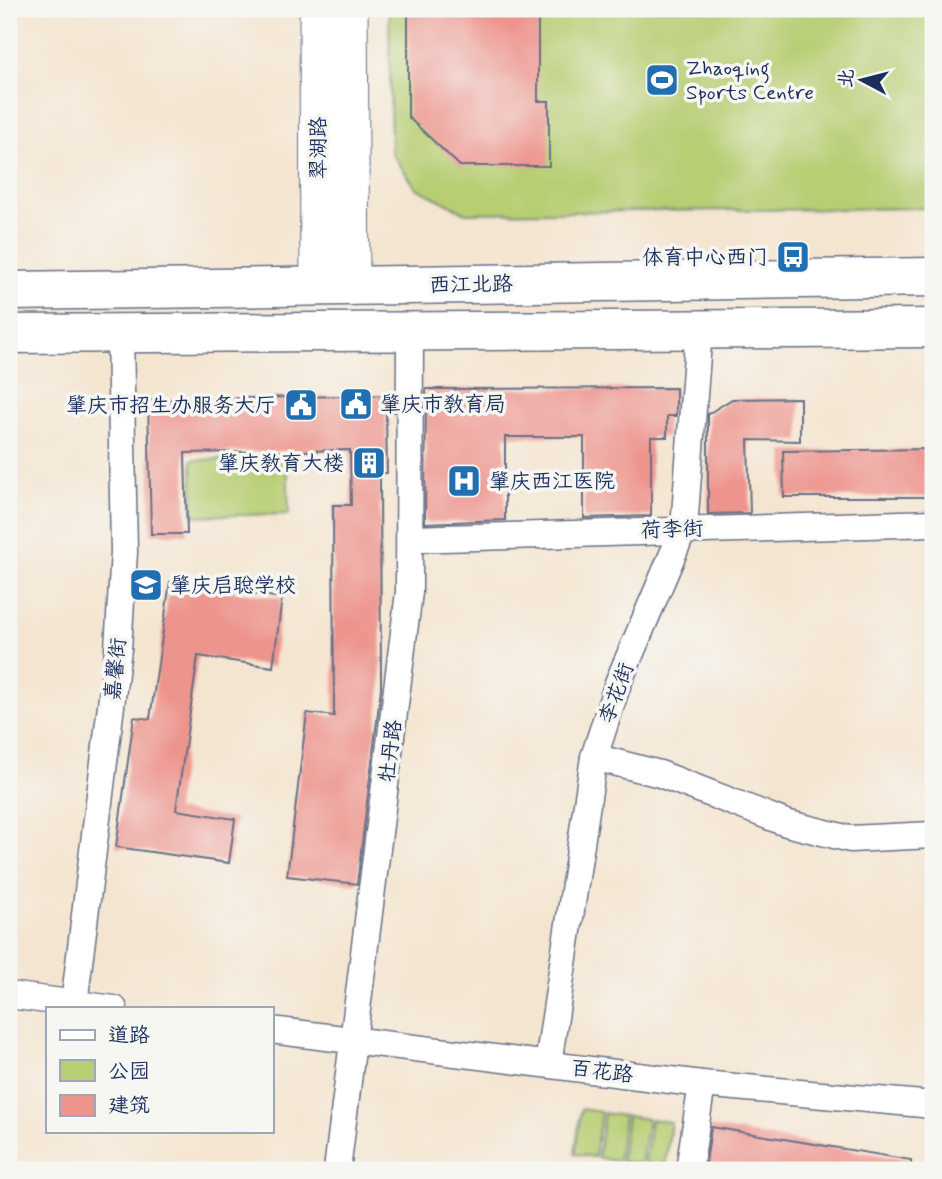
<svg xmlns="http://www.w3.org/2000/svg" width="942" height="1179" viewBox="0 0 942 1179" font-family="Mynerve,'LXGW WenKai TC',sans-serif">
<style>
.green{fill:#b7ce73;stroke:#697e68;stroke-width:2}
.building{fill:#ed948d}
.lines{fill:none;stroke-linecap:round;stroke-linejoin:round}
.street-casing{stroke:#676f86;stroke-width:29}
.secondary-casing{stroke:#676f86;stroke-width:39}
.primary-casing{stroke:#676f86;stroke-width:41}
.street{stroke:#fff;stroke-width:26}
.secondary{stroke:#fff;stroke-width:37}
.primary{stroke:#fff;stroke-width:38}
.labels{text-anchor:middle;stroke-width:7;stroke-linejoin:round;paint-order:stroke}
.poi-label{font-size:21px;fill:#1b2f5e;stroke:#f6f6f2;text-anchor:start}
.street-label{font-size:21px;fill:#1b2f5e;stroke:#f6f6f2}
</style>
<rect width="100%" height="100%" fill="#f6f6f2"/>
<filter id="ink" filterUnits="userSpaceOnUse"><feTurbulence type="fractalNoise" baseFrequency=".0143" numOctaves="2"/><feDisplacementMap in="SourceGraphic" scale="14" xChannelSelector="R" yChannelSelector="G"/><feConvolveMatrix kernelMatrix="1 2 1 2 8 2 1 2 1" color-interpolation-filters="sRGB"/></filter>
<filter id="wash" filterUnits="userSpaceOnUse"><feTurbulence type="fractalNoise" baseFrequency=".00686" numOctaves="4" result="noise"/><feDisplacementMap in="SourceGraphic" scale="28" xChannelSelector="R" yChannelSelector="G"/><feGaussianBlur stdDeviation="1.57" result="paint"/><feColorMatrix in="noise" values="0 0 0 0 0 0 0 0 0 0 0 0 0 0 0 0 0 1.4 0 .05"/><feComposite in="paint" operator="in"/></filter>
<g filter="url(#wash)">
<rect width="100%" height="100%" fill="#f4e5d0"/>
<g class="green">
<path d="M389,9H933V208L466,213L416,188L391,152Z"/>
<path d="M287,458L289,514L193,516L192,460Z"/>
<path d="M581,1109L601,1112L595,1157L575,1154Z"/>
<path d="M604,1113L624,1116L618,1161L598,1158Z"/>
<path d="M627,1116L648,1119L641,1164L621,1161Z"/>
<path d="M651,1119L671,1122L665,1167L645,1164Z"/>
</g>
<g id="blocks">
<g class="building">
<path d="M408,9H538V101H549V166H460L408,117Z"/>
<path d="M676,388V416H667V437H651V516L584,518V437H505V520L425,523L426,389Z"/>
<path d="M394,395V412H386L387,473H380L381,688L357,884L287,876L307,713L334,716L333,505H351L350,450L185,453L187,534H151L148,400Z"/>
<path d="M800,398V441L748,440L750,513L708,514V414L732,399Z"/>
<path d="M933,449V497H784L783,451Z"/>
<path d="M170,582L282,598L273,667L198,656L176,810L235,819L229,863L116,847L134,717L150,719Z"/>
<path d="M711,1127L911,1160V1170H705Z"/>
</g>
</g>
</g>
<g filter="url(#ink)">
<use href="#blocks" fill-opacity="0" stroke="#676f86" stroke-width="2"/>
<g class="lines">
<defs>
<g id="street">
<path d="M411,539L933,523"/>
<path d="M594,757L660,774L786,823L850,839L933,835"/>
<path d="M9,995L114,1009"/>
<path d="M74,1004L118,649L124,552L120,332"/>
<path d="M271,1030L702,1084L933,1105"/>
<path d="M548,1064L594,757L618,683L684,528L699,329"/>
<path d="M337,1170L409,592L410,330"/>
<path d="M689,1170L702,1084"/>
</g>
<g id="secondary">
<path d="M318,9L319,286"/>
<path d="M349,9L351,286"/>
</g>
<g id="primary">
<path d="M9,291L933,277"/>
<path d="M9,334L933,328"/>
</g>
</defs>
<use href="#street" class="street-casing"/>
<use href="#secondary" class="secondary-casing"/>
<use href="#primary" class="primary-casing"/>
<use href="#street" class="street"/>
<use href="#secondary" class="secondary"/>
<use href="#primary" class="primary"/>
</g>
</g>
<defs>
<symbol id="stadium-square" viewBox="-11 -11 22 22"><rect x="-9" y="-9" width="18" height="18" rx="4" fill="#1f6fb2" stroke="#f6f6f2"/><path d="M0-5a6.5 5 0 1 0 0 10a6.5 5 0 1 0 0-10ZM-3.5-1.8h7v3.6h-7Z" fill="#fff"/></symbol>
<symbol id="bus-square" viewBox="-11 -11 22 22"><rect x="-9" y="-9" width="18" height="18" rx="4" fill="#1f6fb2" stroke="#f6f6f2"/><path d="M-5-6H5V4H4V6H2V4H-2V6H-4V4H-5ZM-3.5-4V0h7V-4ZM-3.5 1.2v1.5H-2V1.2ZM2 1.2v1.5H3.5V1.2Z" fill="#fff"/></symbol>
<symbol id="civic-square" viewBox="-11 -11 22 22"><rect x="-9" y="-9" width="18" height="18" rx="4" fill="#1f6fb2" stroke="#f6f6f2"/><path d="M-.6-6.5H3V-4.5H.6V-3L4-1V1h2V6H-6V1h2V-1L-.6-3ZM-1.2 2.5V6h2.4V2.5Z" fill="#fff"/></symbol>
<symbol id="building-square" viewBox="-11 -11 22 22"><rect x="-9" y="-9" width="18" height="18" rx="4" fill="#1f6fb2" stroke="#f6f6f2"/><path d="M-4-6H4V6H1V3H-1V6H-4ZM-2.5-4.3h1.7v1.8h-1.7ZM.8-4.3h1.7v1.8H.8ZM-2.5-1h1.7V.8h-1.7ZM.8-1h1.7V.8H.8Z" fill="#fff"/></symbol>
<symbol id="hospital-square" viewBox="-11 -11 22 22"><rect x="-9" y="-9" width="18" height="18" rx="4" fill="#1f6fb2" stroke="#f6f6f2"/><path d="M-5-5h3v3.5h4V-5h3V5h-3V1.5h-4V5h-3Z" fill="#fff"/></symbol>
<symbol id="school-square" viewBox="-11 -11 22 22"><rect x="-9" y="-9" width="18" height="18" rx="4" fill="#1f6fb2" stroke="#f6f6f2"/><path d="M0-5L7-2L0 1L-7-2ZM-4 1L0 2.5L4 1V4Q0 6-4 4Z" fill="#fff"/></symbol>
</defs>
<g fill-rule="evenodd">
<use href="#stadium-square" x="643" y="61" width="38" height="38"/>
<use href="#bus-square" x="774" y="238" width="38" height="38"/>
<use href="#civic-square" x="337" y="385" width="38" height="38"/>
<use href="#civic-square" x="282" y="386" width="38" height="38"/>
<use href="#building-square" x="350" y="444" width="38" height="38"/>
<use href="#hospital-square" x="445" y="462" width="38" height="38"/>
<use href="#school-square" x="127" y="566" width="38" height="38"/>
</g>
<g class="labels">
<g class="poi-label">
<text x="686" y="75">Zhaoqing<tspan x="686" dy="24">Sports Centre</tspan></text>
<text x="768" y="264" text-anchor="end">体育中心西门</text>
<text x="380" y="411">肇庆市教育局</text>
<text x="276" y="412" text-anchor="end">肇庆市招生办服务大厅</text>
<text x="344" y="470" text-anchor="end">肇庆教育大楼</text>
<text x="489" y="488">肇庆西江医院</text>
<text x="170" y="592">肇庆启聪学校</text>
</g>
<g class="street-label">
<text transform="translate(318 148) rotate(-90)" y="7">翠湖路</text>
<text transform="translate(471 284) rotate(-1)" y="7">西江北路</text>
<text transform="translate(672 529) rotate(-2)" y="7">荷李街</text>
<text transform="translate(115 669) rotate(-84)" y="7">嘉馨街</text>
<text transform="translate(616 693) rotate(-70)" y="7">李花街</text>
<text transform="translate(390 751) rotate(-83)" y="7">牡丹路</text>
<text transform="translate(602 1071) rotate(7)" y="7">百花路</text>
</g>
</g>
<rect width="942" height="1179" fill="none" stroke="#f6f6f2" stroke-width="35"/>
<rect x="46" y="1007" width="228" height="126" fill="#f6f6f2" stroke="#9ea6b7" stroke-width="2"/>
<rect x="60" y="1030" width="35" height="10" fill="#ffffff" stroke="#9ea6b7" stroke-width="2"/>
<text x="108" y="1042" font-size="21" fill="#1b2f5e">道路</text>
<rect x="60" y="1060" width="35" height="21" fill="#b7ce73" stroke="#9ea6b7" stroke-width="2"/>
<text x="108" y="1078" font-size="21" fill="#1b2f5e">公园</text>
<rect x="60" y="1095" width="35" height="21" fill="#ed948d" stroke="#9ea6b7" stroke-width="2"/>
<text x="108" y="1112" font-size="21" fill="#1b2f5e">建筑</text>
<g transform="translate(862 80) rotate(277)" stroke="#f6f6f2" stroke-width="5" paint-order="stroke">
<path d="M0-5L12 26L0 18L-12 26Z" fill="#1b2f5e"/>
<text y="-10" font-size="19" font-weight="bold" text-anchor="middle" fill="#1b2f5e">北</text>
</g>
</svg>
